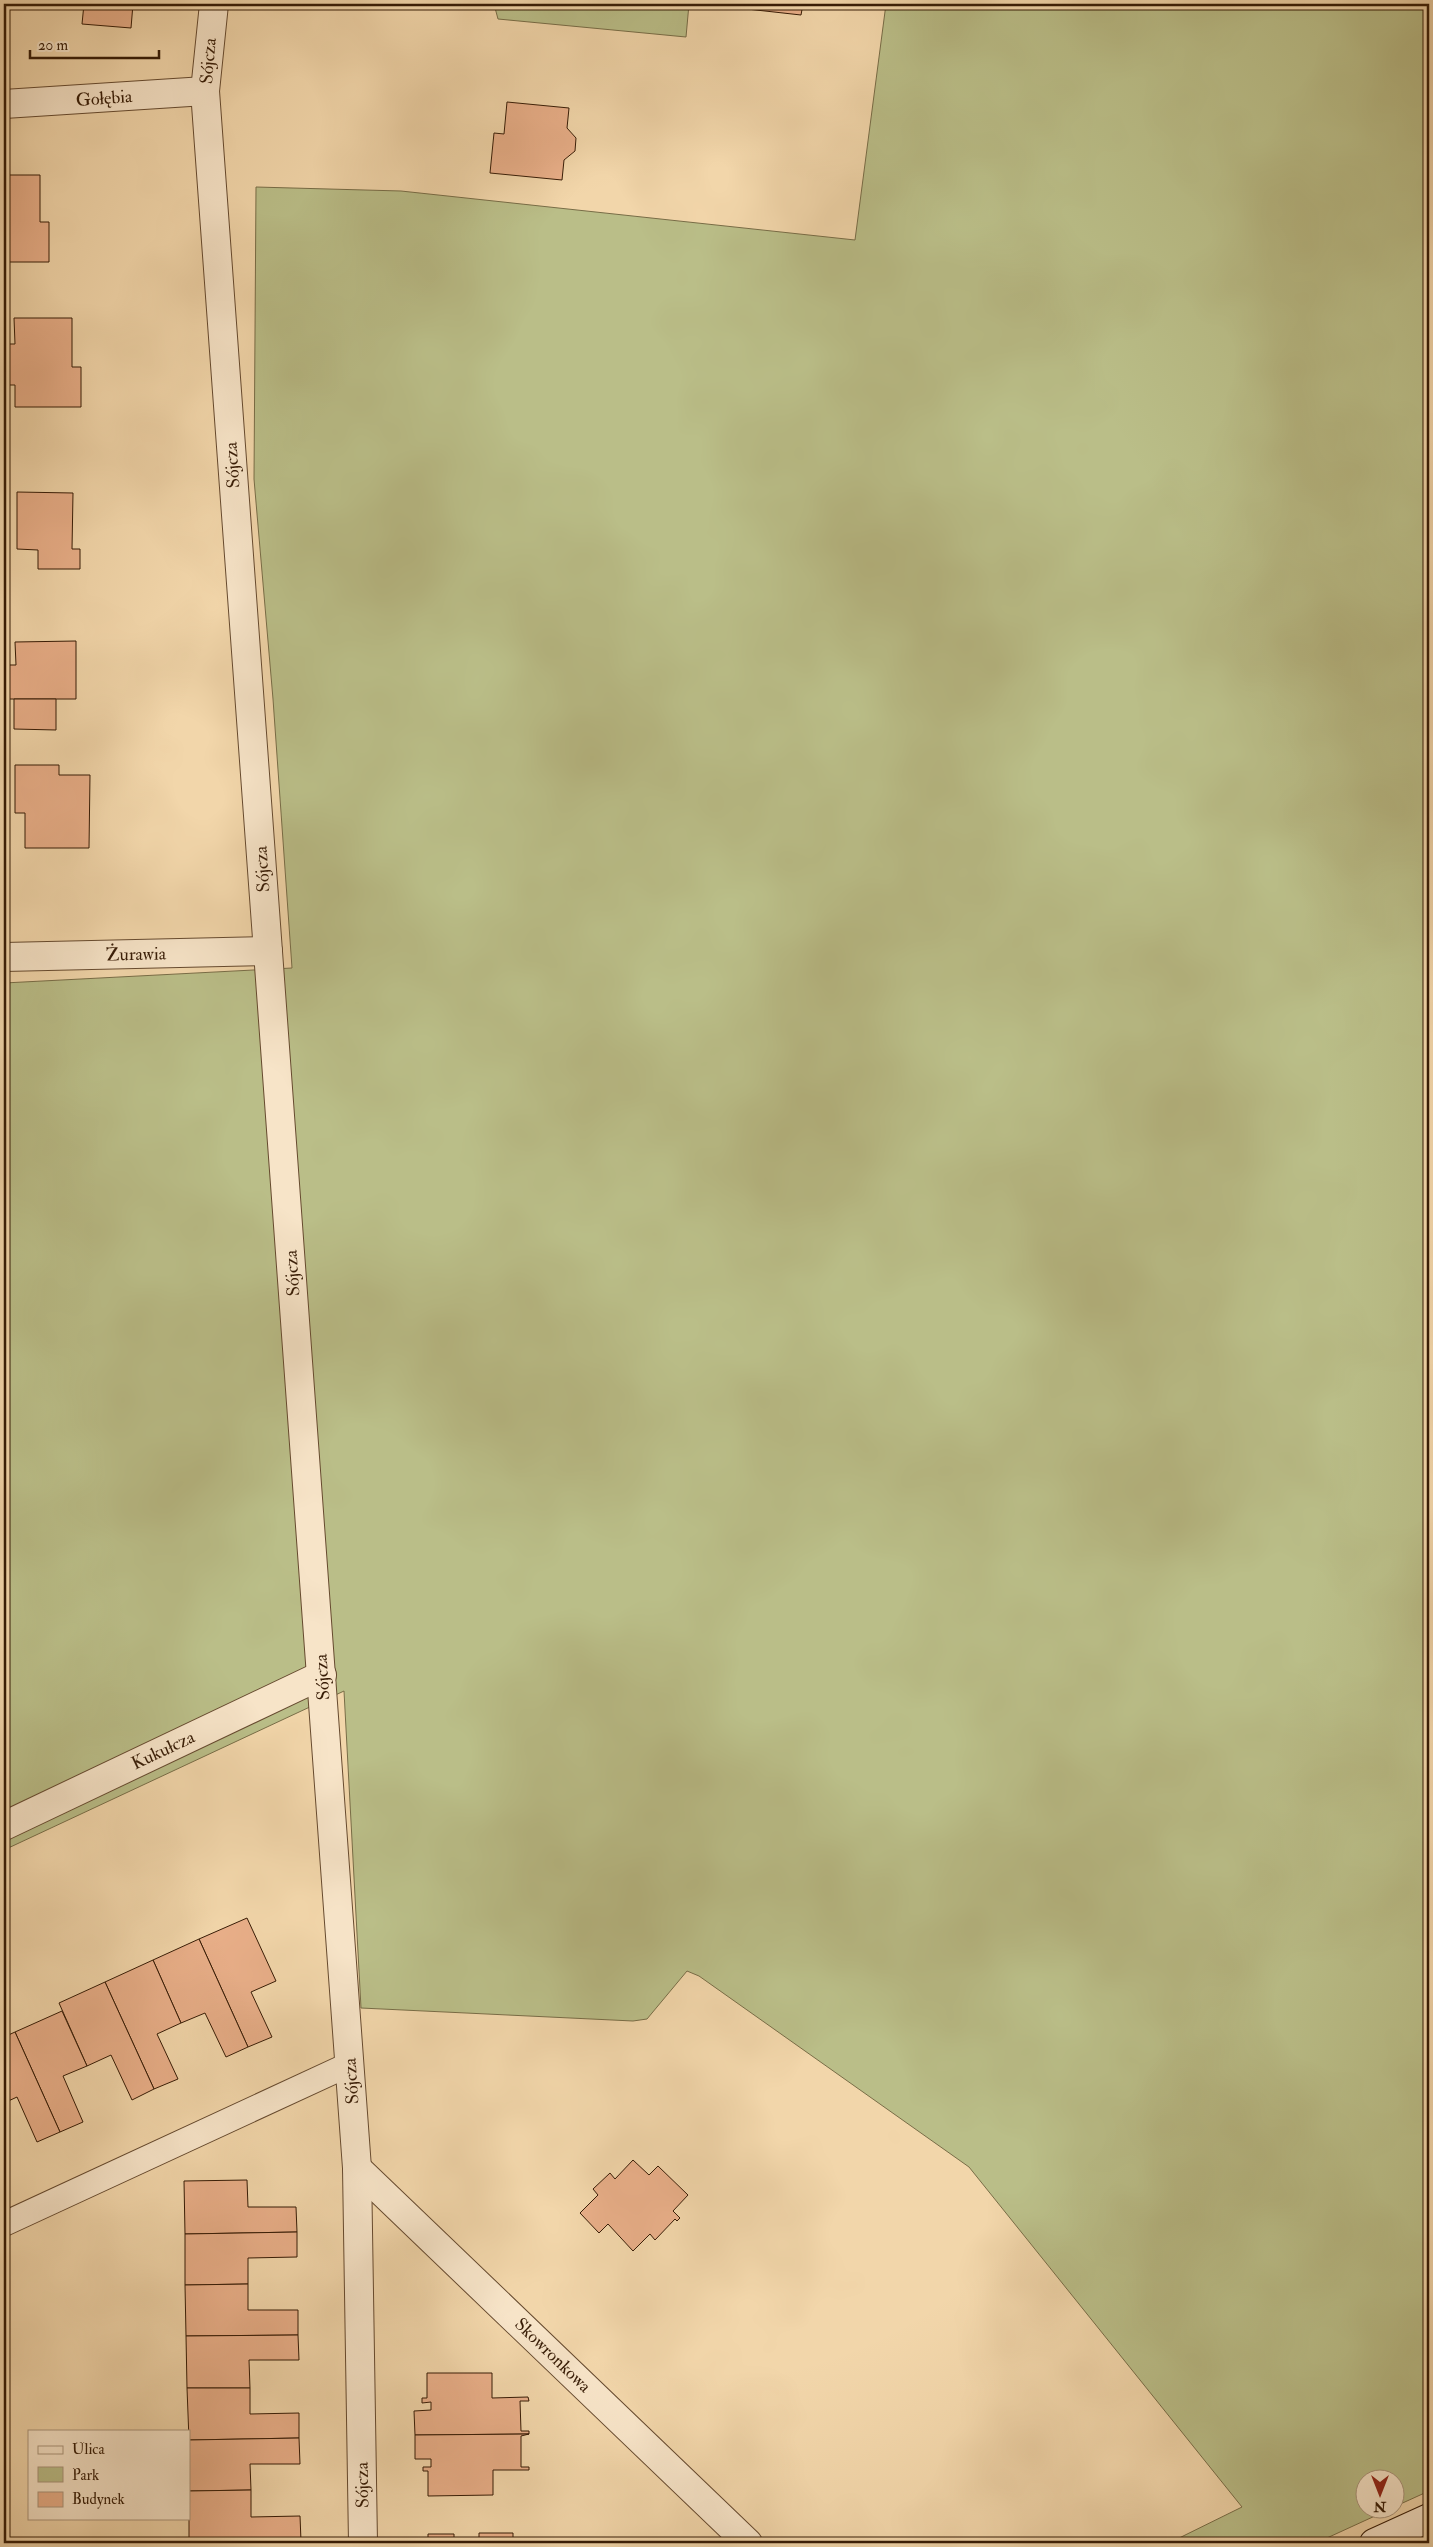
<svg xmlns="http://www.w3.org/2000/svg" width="1433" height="2547" viewBox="0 0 1433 2547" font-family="'IM FELL Double Pica',serif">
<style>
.green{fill:#babe88;stroke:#786d47}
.building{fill:#e9af89;stroke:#371c06}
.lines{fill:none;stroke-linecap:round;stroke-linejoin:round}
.service-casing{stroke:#664a2f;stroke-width:26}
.minor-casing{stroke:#664a2f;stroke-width:30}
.secondary-casing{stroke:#371c06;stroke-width:30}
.service{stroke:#f7e4c8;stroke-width:24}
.minor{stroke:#f7e4c8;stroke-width:28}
.secondary{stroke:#f7e4c8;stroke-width:28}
.labels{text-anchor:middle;stroke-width:4.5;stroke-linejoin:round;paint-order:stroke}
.street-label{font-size:18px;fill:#371c06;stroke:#f7e4c8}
</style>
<rect width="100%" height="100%" fill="#f2d6aa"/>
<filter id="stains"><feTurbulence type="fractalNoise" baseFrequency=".004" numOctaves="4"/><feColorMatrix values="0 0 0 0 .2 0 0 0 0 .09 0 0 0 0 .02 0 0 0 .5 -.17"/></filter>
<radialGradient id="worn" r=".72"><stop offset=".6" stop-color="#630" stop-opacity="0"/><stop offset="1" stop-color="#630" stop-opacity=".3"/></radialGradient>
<g class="green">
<path d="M494,4H689L686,37L498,19Z"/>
<path d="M886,4H1429V2491L1396,2506V2480H1366V2510H1388L1316,2543H1169L1242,2507L969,2167L699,1976L687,1971L647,2019L633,2021L361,2008L344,1691L4,1850V983L292,968L273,699L254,479L256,187L401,191L855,240Z"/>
</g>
<g class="building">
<path d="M84,4H133L131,28L82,24Z"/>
<path d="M748,4H803L801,15L747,9Z"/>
<path d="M507,102L569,108L567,128L576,138L575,151L564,160L562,180L490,173L494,133L504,134Z"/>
<path d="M4,175H40V222H49V262H4Z"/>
<path d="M14,318H72V367H81V407H15V385H4V344H15Z"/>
<path d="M17,492L73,493L72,549H80V569H38V550L17,549Z"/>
<path d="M76,641V699H4V665H16L15,642Z"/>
<path d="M14,699H56V730L14,729Z"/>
<path d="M15,765H59V775H90L89,848H25V813H15Z"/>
<path d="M247,1918L276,1981L251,1992L272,2037L248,2047L199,1939Z"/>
<path d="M199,1939L248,2047L226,2057L205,2013L181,2023L153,1960Z"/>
<path d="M153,1960L181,2023L157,2034L178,2079L154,2089L105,1982Z"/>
<path d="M105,1982L154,2089L132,2100L111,2055L87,2066L59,2003Z"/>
<path d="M62,2011L87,2066L63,2076L83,2122L60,2132L15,2032Z"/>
<path d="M15,2032L60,2132L37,2142L17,2097L4,2103V2037Z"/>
<path d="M633,2160L649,2175L658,2166L688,2195L673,2211L680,2218L677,2221L675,2219L655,2240L650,2234L633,2251L608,2224L599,2233L580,2213L598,2195L593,2189L610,2173L615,2179Z"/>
<path d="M247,2180L248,2207H296L297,2232L185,2234L184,2181Z"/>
<path d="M297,2232V2257L248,2258V2284L185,2285V2234Z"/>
<path d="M248,2284V2310H298V2335L186,2336L185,2285Z"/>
<path d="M298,2335L299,2360H249L250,2388H187L186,2336Z"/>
<path d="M427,2373H492V2398L528,2397L529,2401H520L521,2431H529V2434L415,2435L414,2411L431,2410V2402L422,2403V2398H427Z"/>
<path d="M187,2388H250V2414L299,2413V2438L189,2440Z"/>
<path d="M529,2434L521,2436V2467H529V2470H493V2495L428,2496V2471H423V2467H431V2459H415V2435Z"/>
<path d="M299,2438L300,2464H250L251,2490L189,2491V2440Z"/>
<path d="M251,2490V2517L300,2516L301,2541L189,2543V2491Z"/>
<path d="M479,2533H513V2543H428V2534H454V2540H479Z"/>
<path d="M301,2541V2543H194Z"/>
</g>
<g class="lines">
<defs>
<path id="service" d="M4,2224L350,2064"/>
<g id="minor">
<path d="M214,4L205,91L357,2168L363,2543"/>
<path d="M4,104L205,91"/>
<path d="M4,957L268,951"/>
<path d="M4,1826L322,1675"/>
<path d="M357,2168L748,2543"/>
</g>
<path id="secondary" d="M1374,2543L1429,2518"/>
</defs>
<use href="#service" class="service-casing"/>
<use href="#minor" class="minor-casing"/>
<use href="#secondary" class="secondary-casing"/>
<use href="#service" class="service"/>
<use href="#minor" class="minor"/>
<use href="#secondary" class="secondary"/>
</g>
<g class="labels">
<g class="street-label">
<text transform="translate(208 61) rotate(-85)" y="6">Sójcza</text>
<text transform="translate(104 98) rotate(-4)" y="6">Gołębia</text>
<text transform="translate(232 465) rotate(-94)" y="6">Sójcza</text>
<text transform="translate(262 869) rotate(-94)" y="6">Sójcza</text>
<text transform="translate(136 954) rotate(-1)" y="6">Żurawia</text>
<text transform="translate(292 1273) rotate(-94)" y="6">Sójcza</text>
<text transform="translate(322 1677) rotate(-94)" y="6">Sójcza</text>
<text transform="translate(163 1750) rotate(-25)" y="6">Kukułcza</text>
<text transform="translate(351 2081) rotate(-94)" y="6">Sójcza</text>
<text transform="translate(553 2355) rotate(44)" y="6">Skowronkowa</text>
<text transform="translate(362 2485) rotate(-91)" y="6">Sójcza</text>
</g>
</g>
<rect width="1433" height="2547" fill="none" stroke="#f2d6aa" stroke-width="20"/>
<rect x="5" y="5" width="1423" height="2537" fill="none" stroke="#371c06" stroke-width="2.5"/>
<rect x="10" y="10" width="1413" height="2527" fill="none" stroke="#371c06"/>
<rect x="28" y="2430" width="162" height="90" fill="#f7e4c8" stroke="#aa947a"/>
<rect x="38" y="2446" width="25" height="8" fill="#f7e4c8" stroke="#aa947a"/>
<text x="72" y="2454" font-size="15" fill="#371c06">Ulica</text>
<rect x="38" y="2467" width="25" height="15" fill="#babe88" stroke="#aa947a"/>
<text x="72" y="2480" font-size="15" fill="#371c06">Park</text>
<rect x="38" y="2492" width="25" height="15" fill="#e9af89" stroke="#aa947a"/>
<text x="72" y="2504" font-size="15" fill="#371c06">Budynek</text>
<g transform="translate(1380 2494) rotate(180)"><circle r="24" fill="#f7e4c8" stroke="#aa947a"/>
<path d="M0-4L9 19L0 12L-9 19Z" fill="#8f2418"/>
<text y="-8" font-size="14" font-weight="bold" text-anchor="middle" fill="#371c06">N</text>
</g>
<path d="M30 50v8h129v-8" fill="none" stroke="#371c06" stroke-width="2.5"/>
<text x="38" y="50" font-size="15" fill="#371c06" stroke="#f7e4c8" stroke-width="4" paint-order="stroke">20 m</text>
<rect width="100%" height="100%" filter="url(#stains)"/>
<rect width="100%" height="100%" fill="url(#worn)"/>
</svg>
